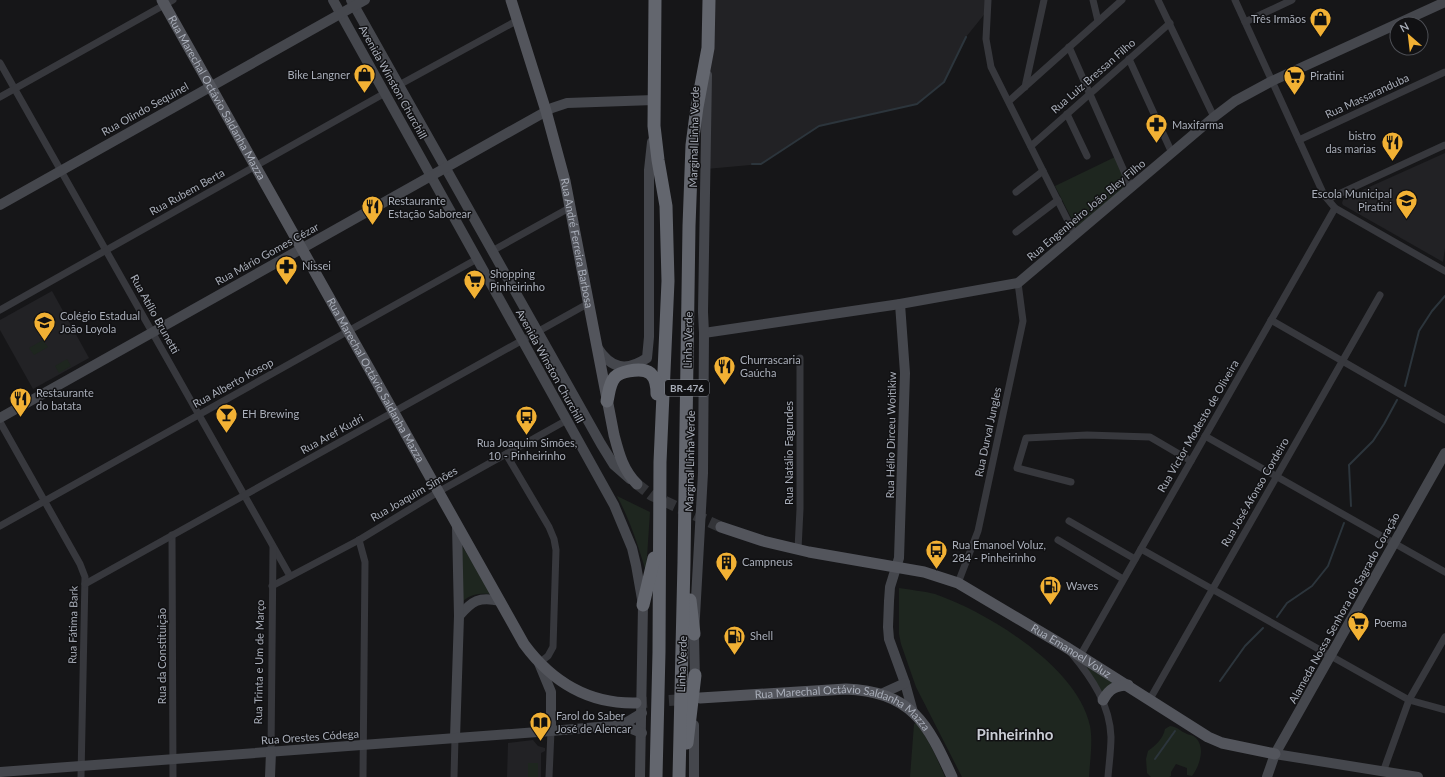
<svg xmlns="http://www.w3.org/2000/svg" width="1445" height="777" viewBox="0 0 1445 777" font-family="Lato,sans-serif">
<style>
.built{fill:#222225}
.green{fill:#1e261f}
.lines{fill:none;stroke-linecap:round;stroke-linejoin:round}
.stream{stroke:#2c353c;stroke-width:2}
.primary-tunnel{stroke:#333438;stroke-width:11;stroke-dasharray:11 5.5;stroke-linecap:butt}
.street{stroke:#37383d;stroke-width:7}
.secondary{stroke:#45474d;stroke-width:10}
.primary{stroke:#53555c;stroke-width:11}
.highway{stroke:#63666e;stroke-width:13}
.labels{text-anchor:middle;stroke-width:3;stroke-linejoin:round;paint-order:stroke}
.shield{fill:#111113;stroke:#7b7e86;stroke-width:1}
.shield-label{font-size:10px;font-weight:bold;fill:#a8adb8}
.poi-label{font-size:11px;fill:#a8adb8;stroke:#111113;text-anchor:start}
.street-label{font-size:11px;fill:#a8adb8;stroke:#111113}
.district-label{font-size:15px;font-weight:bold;fill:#c9ccd4;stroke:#111113}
</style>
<rect width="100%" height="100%" fill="#161618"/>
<g class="built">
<path d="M709,0H988L987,11L966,37L944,82L917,104L819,126L761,164L706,169Z"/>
<path d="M1445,153V248L1443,262L1343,205L1342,203L1343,200L1347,197Z"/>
<path d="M52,291L89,358L33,389L0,330V320Z"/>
<path d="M533,740L538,746L545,748V751L541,753V777H507L508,743Z"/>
</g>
<g class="green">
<path d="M1115,157L1129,186L1076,227L1055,186Z"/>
<path d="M43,340L48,347L34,355L29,348Z"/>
<path d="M67,359L71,366L59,373L55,366Z"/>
<path d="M617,496L650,512L646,572C638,545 630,520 617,496Z"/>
<path d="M462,546L492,594C480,593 471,594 463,601Z"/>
<path d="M899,588C911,590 923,591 935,594C987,612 1078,667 1090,726C1093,742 1090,760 1089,777H962L916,687L901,644L899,634Z"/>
<path d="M1083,664L1121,683L1103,695Z"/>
<path d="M916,723C929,740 937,758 945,777H910L914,724Z"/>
<path d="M1170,726C1178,727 1180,731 1187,734C1190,735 1193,735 1196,738C1206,748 1199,767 1192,776L1187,775V768L1176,764L1171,772V776L1169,777H1151L1147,773L1146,759L1148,751C1156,745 1163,739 1165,729Z"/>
<rect x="528" y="763" width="10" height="14"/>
</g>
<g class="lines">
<g class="stream">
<path d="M752,164H761L819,126L917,104L944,82L966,37"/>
<path d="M1405,386L1419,331L1432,311L1445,296"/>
<path d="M1351,506L1349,465L1373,441L1384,424L1397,400"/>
<path d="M1277,617L1287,603L1312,586L1328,566L1344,523"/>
<path d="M1220,681L1245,646L1263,628"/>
<path d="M1155,759L1175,731"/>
</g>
<g class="primary-tunnel">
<path d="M637,484L651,495L721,527"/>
<path d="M636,703L689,699"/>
</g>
<g class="street">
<path d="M988,0L986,39L991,67L1075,235"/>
<path d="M1093,0L1098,21"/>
<path d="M1158,0L1214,117"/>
<path d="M1235,0L1324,195L1335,208L1445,271"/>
<path d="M1245,22L1292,0"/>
<path d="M1069,47L1131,187"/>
<path d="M1129,59L1172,153"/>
<path d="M0,63L290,576"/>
<path d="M399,85L518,20"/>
<path d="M1025,87L1044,0"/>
<path d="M0,97L173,0"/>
<path d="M1009,101L1122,0"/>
<path d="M1067,114L1087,156"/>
<path d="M1299,140L1445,72"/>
<path d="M1031,146L1170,23"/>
<path d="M1016,192L1043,171"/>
<path d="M1328,199L1445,145"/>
<path d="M1016,232L1058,200"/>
<path d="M492,251L571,207"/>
<path d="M0,310L385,93"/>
<path d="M1271,320L1445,420"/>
<path d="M0,422L80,564L85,577L81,777"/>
<path d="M1205,436L1445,572"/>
<path d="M506,454L549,527L554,539L556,550L553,647L548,656L539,663"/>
<path d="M1071,482L1017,468L1026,438L1087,435L1150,437L1191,461"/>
<path d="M1069,521L1135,559"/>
<path d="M0,526L477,259"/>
<path d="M172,535L173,777"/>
<path d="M359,540L365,562L363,777"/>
<path d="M1058,540L1123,579"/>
<path d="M798,549L800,509V358"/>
<path d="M1141,549L1409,700L1445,710"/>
<path d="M958,583L978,531L1023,321L1018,283"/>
<path d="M85,584L589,303"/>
<path d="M272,586L359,540L438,492L567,420"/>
<path d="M1072,654C1092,678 1110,705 1111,737C1111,750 1109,764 1108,777"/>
<path d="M1080,656L1335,208"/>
<path d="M1150,699L1380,295"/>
<path d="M271,752L273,548"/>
<path d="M1383,772L1409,700L1445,637"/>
<path d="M454,777L455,738"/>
<path d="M549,777L551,731"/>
</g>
<g class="secondary">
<path d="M333,0L614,505L632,548L636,565L643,605L640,777"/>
<path d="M351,0L601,444L614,465L630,479"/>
<path d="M0,205L365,0"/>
<path d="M900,304L905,373L899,558L890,587L889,601L888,627L889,639L905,683L913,712"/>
<path d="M704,333L900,304L1018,283L1214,117L1235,101L1272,81L1445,2"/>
<path d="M597,347C611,369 626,372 647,358L649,337V170L652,142"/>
<path d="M0,418L552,108L567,103L654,100"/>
<path d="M459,616C472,601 479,596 500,601"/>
<path d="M539,663L551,692V731"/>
<path d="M695,681L694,634L703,473L704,333L703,312L707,75"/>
<path d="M881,694L905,683"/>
<path d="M622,725L642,733"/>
<path d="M455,738L459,616L457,526"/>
<path d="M1275,754L1418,777"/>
<path d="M0,772L551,731L622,725L642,713"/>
<path d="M270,777L271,752"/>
<path d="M694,777V725"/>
<path d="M1267,777L1275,754L1445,453"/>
</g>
<g class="primary">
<path id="s1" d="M162,0L524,644C552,682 588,704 636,703"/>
<path id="s2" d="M511,0L546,111L565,181L614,435C619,454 623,470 637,484"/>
<path id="s3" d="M721,527L763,541L809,552L924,572L958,583L1066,647L1208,737L1222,743L1275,754"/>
<path id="s4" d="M700,698L846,689C911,691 928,724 952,777"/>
<path d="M1103,700C1109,689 1116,685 1128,685"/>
</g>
<g class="highway">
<path d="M655,0L654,126L658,160L666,206L668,281L660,462L659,652L656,777"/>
<path d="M607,401C609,393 609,384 615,377C619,373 624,372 629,371C649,367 657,374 657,394"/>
<path d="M690,600L694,634"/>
<path d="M643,605L654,558"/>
<path d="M687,743L695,675"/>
<path d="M679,777L684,562L689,226L692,145L697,107L708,48L709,0"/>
</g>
</g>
<defs>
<symbol id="shop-pin" viewBox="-11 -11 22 30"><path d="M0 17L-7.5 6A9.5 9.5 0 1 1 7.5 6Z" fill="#f2b134" stroke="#111113"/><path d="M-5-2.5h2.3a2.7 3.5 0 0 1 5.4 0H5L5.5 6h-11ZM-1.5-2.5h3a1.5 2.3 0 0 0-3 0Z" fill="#111"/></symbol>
<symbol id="supermarket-pin" viewBox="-11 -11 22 30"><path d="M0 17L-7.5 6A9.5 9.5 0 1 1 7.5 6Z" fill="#f2b134" stroke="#111113"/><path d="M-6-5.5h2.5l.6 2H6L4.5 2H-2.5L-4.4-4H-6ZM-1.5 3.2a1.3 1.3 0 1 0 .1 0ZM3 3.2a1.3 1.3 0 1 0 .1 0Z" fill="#111"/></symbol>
<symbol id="pharmacy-pin" viewBox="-11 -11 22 30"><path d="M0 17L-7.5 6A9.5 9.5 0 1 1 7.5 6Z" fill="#f2b134" stroke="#111113"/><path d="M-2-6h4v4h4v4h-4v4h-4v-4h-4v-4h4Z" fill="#111"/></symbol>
<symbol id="restaurant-pin" viewBox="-11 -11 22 30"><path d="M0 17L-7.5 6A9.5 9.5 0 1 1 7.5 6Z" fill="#f2b134" stroke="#111113"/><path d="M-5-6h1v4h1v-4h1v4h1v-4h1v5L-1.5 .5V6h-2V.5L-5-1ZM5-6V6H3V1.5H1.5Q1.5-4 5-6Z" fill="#111"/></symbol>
<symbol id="school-pin" viewBox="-11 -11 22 30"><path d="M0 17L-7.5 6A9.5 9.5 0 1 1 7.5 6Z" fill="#f2b134" stroke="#111113"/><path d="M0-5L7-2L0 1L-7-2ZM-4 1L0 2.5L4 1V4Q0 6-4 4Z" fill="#111"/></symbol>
<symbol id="bar-pin" viewBox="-11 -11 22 30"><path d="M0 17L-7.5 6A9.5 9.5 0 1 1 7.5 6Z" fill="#f2b134" stroke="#111113"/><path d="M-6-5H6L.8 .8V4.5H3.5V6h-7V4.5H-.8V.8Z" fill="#111"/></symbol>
<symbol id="bus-pin" viewBox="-11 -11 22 30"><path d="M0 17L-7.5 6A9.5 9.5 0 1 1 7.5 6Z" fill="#f2b134" stroke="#111113"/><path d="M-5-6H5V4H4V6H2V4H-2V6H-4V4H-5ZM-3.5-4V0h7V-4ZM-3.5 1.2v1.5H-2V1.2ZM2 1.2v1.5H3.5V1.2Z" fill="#111"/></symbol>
<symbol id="building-pin" viewBox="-11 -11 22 30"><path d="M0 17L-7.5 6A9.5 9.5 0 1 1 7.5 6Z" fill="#f2b134" stroke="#111113"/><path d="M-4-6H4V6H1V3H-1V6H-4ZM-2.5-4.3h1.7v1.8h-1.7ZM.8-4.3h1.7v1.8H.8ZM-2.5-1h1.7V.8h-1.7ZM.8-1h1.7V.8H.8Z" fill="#111"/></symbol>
<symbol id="fuel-pin" viewBox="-11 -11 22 30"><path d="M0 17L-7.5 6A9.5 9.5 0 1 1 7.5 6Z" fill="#f2b134" stroke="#111113"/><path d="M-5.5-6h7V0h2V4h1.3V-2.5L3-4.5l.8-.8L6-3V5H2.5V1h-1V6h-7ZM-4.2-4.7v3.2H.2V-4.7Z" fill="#111"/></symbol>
<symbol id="library-pin" viewBox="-11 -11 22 30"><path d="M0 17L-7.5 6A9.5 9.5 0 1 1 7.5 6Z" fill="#f2b134" stroke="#111113"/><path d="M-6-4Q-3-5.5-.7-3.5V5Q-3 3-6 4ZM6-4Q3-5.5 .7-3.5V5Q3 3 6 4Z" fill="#111"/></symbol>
</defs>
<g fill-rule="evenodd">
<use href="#shop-pin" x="1308" y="6" width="25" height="34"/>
<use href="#shop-pin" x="352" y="62" width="25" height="34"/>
<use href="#supermarket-pin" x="1282" y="64" width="25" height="34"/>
<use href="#pharmacy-pin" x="1144" y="112" width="25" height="34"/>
<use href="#restaurant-pin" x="1380" y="130" width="25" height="34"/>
<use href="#school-pin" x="1394" y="188" width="25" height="34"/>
<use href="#restaurant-pin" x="360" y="194" width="25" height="34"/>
<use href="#pharmacy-pin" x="274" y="254" width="25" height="34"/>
<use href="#supermarket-pin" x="462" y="268" width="25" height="34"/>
<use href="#school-pin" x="32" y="310" width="25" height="34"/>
<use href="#restaurant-pin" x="712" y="354" width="25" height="34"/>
<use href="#restaurant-pin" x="8" y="386" width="25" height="34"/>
<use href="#bar-pin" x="214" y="402" width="25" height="34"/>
<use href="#bus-pin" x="514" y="404" width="25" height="34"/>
<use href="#bus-pin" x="924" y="538" width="25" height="34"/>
<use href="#building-pin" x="714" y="550" width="25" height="34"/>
<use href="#fuel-pin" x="1038" y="574" width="25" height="34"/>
<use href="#supermarket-pin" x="1346" y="610" width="25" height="34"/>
<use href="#fuel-pin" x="722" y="624" width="25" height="34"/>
<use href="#library-pin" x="528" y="710" width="25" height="34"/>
</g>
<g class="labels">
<rect class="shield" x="665" y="380" width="44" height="16" rx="3"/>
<g class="shield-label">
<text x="687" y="392">BR-476</text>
</g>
<g class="poi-label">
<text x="1306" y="23" text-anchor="end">Três Irmãos</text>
<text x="350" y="79" text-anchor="end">Bike Langner</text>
<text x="1310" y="80">Piratini</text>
<text x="1172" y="129">Maxifarma</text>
<text x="1376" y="140" text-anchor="end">bistro<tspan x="1376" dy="13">das marias</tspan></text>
<text x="1392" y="198" text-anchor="end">Escola Municipal<tspan x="1392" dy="13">Piratini</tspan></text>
<text x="388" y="205">Restaurante<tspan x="388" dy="13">Estação Saborear</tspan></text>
<text x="302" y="270">Nissei</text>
<text x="490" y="278">Shopping<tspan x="490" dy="13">Pinheirinho</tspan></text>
<text x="60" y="320">Colégio Estadual<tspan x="60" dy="13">João Loyola</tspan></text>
<text x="740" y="364">Churrascaria<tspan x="740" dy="13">Gaúcha</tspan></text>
<text x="36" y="397">Restaurante<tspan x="36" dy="13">do batata</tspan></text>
<text x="242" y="418">EH Brewing</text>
<text x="527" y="447" text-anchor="middle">Rua Joaquim Simões,<tspan x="527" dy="13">10 - Pinheirinho</tspan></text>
<text x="952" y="549">Rua Emanoel Voluz,<tspan x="952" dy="13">284 - Pinheirinho</tspan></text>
<text x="742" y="566">Campneus</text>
<text x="1066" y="590">Waves</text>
<text x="1374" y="627">Poema</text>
<text x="750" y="640">Shell</text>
<text x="556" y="720">Farol do Saber<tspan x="556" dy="13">José de Alencar</tspan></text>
</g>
<g class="street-label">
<text transform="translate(1093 76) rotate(-41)" y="4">Rua Luiz Bressan Filho</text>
<text transform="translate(393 82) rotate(61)" y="4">Avenida Winston Churchill</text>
<text transform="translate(1367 96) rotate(-25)" y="4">Rua Massaranduba</text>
<text dy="4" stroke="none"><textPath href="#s1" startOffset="112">Rua Marechal Octávio Saldanha Mazza</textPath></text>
<text transform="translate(145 109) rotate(-29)" y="4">Rua Olindo Sequinel</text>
<text transform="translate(694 137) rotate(-89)" y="4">Marginal Linha Verde</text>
<text transform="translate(187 192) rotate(-29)" y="4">Rua Rubem Berta</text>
<text transform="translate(1086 210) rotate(-40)" y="4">Rua Engenheiro João Bley Filho</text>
<text dy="4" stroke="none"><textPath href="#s2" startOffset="252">Rua André Ferreira Barbosa</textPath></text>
<text transform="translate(267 254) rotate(-29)" y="4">Rua Mário Gomes Cézar</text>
<text transform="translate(155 314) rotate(61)" y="4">Rua Atílio Brunetti</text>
<text transform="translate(688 340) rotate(-89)" y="4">Linha Verde</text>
<text transform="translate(550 366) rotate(61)" y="4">Avenida Winston Churchill</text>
<text dy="4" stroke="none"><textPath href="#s1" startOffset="436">Rua Marechal Octávio Saldanha Mazza</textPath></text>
<text transform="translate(233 383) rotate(-29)" y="4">Rua Alberto Kosop</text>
<text transform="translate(1198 426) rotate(-60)" y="4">Rua Victor Modesto de Oliveira</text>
<text transform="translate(988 432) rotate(-78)" y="4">Rua Durval Jungles</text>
<text transform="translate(332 434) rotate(-29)" y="4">Rua Aref Kudri</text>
<text transform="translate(891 435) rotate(-89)" y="4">Rua Hélio Dirceu Woitikiw</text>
<text transform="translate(789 453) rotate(-90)" y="4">Rua Natálio Fagundes</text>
<text transform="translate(690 461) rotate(-89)" y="4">Marginal Linha Verde</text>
<text transform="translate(1255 492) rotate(-60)" y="4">Rua José Afonso Cordeiro</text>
<text transform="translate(414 494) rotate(-30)" y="4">Rua Joaquim Simões</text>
<text transform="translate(1344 608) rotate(-61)" y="4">Alameda Nossa Senhora do Sagrado Coração</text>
<text transform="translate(73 625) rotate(-89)" y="4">Rua Fátima Bark</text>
<text dy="4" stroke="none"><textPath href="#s3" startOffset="376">Rua Emanoel Voluz</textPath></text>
<text transform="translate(162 656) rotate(-90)" y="4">Rua da Constituição</text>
<text transform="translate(259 662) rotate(-89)" y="4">Rua Trinta e Um de Março</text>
<text transform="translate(682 664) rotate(-88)" y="4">Linha Verde</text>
<text dy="4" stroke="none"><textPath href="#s4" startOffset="148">Rua Marechal Octávio Saldanha Mazza</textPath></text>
<text transform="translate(310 737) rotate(-4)" y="4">Rua Orestes Códega</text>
</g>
<g class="district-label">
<text x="1015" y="740">Pinheirinho</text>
</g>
</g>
<g transform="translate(1409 36) rotate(332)"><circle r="19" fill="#111113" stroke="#4d4f55"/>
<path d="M0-3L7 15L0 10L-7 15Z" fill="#f2b134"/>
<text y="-6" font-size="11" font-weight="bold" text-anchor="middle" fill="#a8adb8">N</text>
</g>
</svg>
